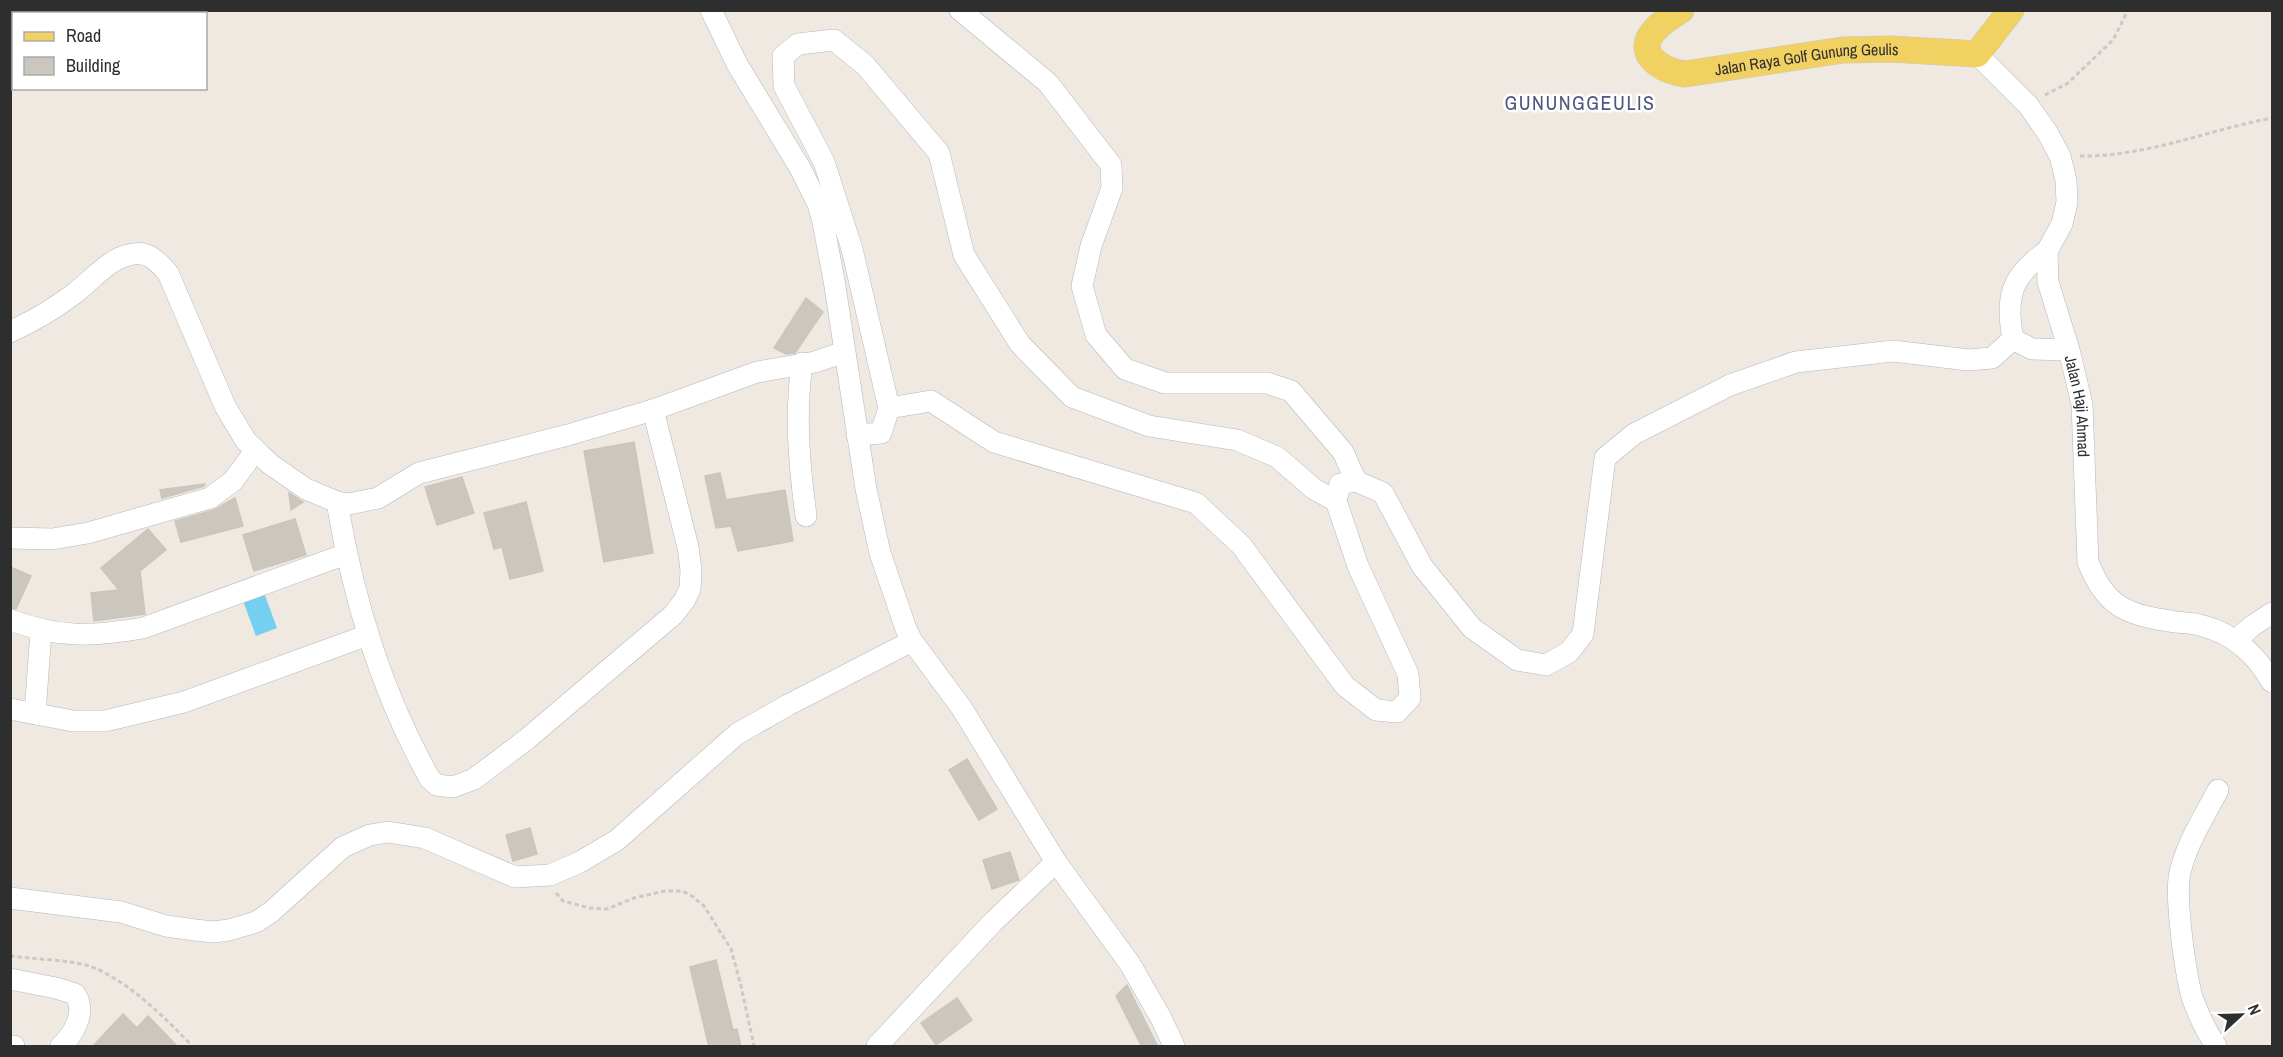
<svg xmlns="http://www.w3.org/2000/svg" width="2283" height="1057" viewBox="0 0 2283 1057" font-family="'Archivo Narrow',sans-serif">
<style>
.water{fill:#75cff0}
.building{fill:#cbc7bf;stroke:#cbc5ba;stroke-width:1.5}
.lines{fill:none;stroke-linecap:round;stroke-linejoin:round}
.minor-casing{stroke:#b4b7c1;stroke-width:22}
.major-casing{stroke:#c9c9c9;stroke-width:27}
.path{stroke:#c9c9c9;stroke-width:3;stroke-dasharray:4.5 3;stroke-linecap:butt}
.minor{stroke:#fff;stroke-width:21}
.major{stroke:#f2d163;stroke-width:26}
.labels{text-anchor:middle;stroke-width:5;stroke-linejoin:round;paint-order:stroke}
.street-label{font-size:16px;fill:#2e2e2e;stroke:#fff}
.quarter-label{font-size:20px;letter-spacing:1.5px;fill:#4d5680;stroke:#fff}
</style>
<rect width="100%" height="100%" fill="#efe9e1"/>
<path class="water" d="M263,590L277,628L256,636L242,598Z"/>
<g class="building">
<path d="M806,298L823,312L795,353L786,354L774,348Z"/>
<path d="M634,442L653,553L604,562L584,451Z"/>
<path d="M720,473L726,500L785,490L793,541L738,551L731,526L716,528L705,476Z"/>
<path d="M462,477L474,513L437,525L425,487Z"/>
<path d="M205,484L204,486L162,498L160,490Z"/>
<path d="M289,493L303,502L291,510Z"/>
<path d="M235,498L243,526L181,542L175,521L214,510Z"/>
<path d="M526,502L543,571L510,579L502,547L494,549L484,513Z"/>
<path d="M295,519L306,555L254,571L243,535Z"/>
<path d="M148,529L166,550L140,571L145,614L94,621L91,593L119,590L101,568Z"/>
<path d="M10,567L31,576L16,609L10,608Z"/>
<path d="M967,759L997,809L979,820L949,770Z"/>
<path d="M530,828L537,854L513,861L506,835Z"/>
<path d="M1010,852L1019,880L992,889L983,860Z"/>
<path d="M716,960L733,1030L737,1029L741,1047H709L690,967Z"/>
<path d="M1127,985L1158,1047H1142L1116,996Z"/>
<path d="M957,998L972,1020L936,1045L921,1023Z"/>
<path d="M123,1014L137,1028L148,1016L178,1047H92Z"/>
</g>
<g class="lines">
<defs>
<g id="minor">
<path d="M711,10L737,64L800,168L818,204L823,222L834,280L866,489L880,553L906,629L912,641L961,707L1056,862L1130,964L1161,1018L1174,1046"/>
<path d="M960,10L1048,83L1111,165L1112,188L1091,246L1082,286L1096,335L1125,369L1165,383H1267L1291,391L1343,452L1356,481"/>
<path id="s1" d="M1977,54L2028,105L2047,132L2060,156L2066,180L2067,202L2062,224L2047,251L2048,282L2069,350L2082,404L2088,562C2106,609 2129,615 2176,622C2185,623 2195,623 2203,626C2234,634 2257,656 2272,682"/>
<path d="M2047,251C2011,276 2005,297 2013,339L2032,349L2069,350"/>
<path d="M10,332C33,321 56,308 75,293C92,280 110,257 133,254C149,251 158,262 168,273L225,406L246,441L270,464L306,489L337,502L349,504L378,498L419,473L568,435L653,410L757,372L815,362L844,352"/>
<path d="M802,363C795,415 799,464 806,516"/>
<path d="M889,408L931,401L994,442L1196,503L1241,545L1345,686L1376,710L1397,712L1410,698L1408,674L1358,566L1336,501L1340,484L1356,481L1383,493L1422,566L1472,628L1517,660L1546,665L1569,652L1583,634L1605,458L1634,434L1730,385L1796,362L1893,351L1968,360L1992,358L2013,339"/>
<path d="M857,435L881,433L889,408L852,249L824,162L784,86L783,56L798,44L834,40L865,65L939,153L964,255L1020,344L1072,397L1149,426L1237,440L1277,457L1314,489L1336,501"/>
<path d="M337,502C353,598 382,694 430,779L437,785L453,787L474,779L527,739L673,615L684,601L690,589L691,570L688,547L653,410"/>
<path d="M10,538L52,539L88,533L210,498L233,481L255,451"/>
<path d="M10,620C60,638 91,637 143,628L346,554"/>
<path d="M2236,640L2252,626L2272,613"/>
<path d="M10,709L73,721H105L184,702L368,635"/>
<path d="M35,714L41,631"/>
<path d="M10,898L121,912L166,926L195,930L214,932L229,930L256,922L271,912L343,847L370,835L388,832L425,838L515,877L550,875L580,862L617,840L737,734L788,705L912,641"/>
<path d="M10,979L56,988L75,994C87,1011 74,1034 61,1046"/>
<path d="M10,1046H14"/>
<path d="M877,1046L993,922L1056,862"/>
<path d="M2216,1046C2206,1031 2198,1014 2192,997C2185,971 2176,904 2179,878C2184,847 2204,817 2218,790"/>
</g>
<g id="major">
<path id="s2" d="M1681,10C1672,16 1661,22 1654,31C1633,54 1664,72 1685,74L1843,50L1891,49L1977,54L2011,10"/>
</g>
</defs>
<use href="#minor" class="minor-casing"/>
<use href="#major" class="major-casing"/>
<g class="path">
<path d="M60,14L63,10"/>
<path d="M10,65L14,60"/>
<path d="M2045,95L2068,83L2113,40L2128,10"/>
<path d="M2080,156C2146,157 2208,130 2272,118"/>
<path d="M556,893L563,901L590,908L607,909L634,898L665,891H682L692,896L704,906L731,949L741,986L754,1046"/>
<path d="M10,956C32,959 70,960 89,966C125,978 167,1019 192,1046"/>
</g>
<use href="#minor" class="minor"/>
<use href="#major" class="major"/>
</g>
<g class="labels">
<g class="street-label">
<text dy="6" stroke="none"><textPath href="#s2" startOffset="225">Jalan Raya Golf Gunung Geulis</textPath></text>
<text dy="6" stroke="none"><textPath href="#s1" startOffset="392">Jalan Haji Ahmad</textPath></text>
</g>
<g class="quarter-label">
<text x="1580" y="110">GUNUNGGEULIS</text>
</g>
</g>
<rect width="2283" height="1057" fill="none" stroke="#2e2e2e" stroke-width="24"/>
<rect x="12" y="12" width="195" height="78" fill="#ffffff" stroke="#ababab" stroke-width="1.5"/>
<rect x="24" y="32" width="30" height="9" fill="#f2d163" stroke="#ababab" stroke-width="1.5"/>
<text x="66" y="42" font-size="18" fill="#2e2e2e">Road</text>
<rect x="24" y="57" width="30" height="18" fill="#cbc7bf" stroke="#ababab" stroke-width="1.5"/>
<text x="66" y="72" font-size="18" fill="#2e2e2e">Building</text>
<g transform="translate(2241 1015) rotate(68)" stroke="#ffffff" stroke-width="4.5" paint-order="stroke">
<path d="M0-4.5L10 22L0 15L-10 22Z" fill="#2e2e2e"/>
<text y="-9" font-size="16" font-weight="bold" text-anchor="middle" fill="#2e2e2e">N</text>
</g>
</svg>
